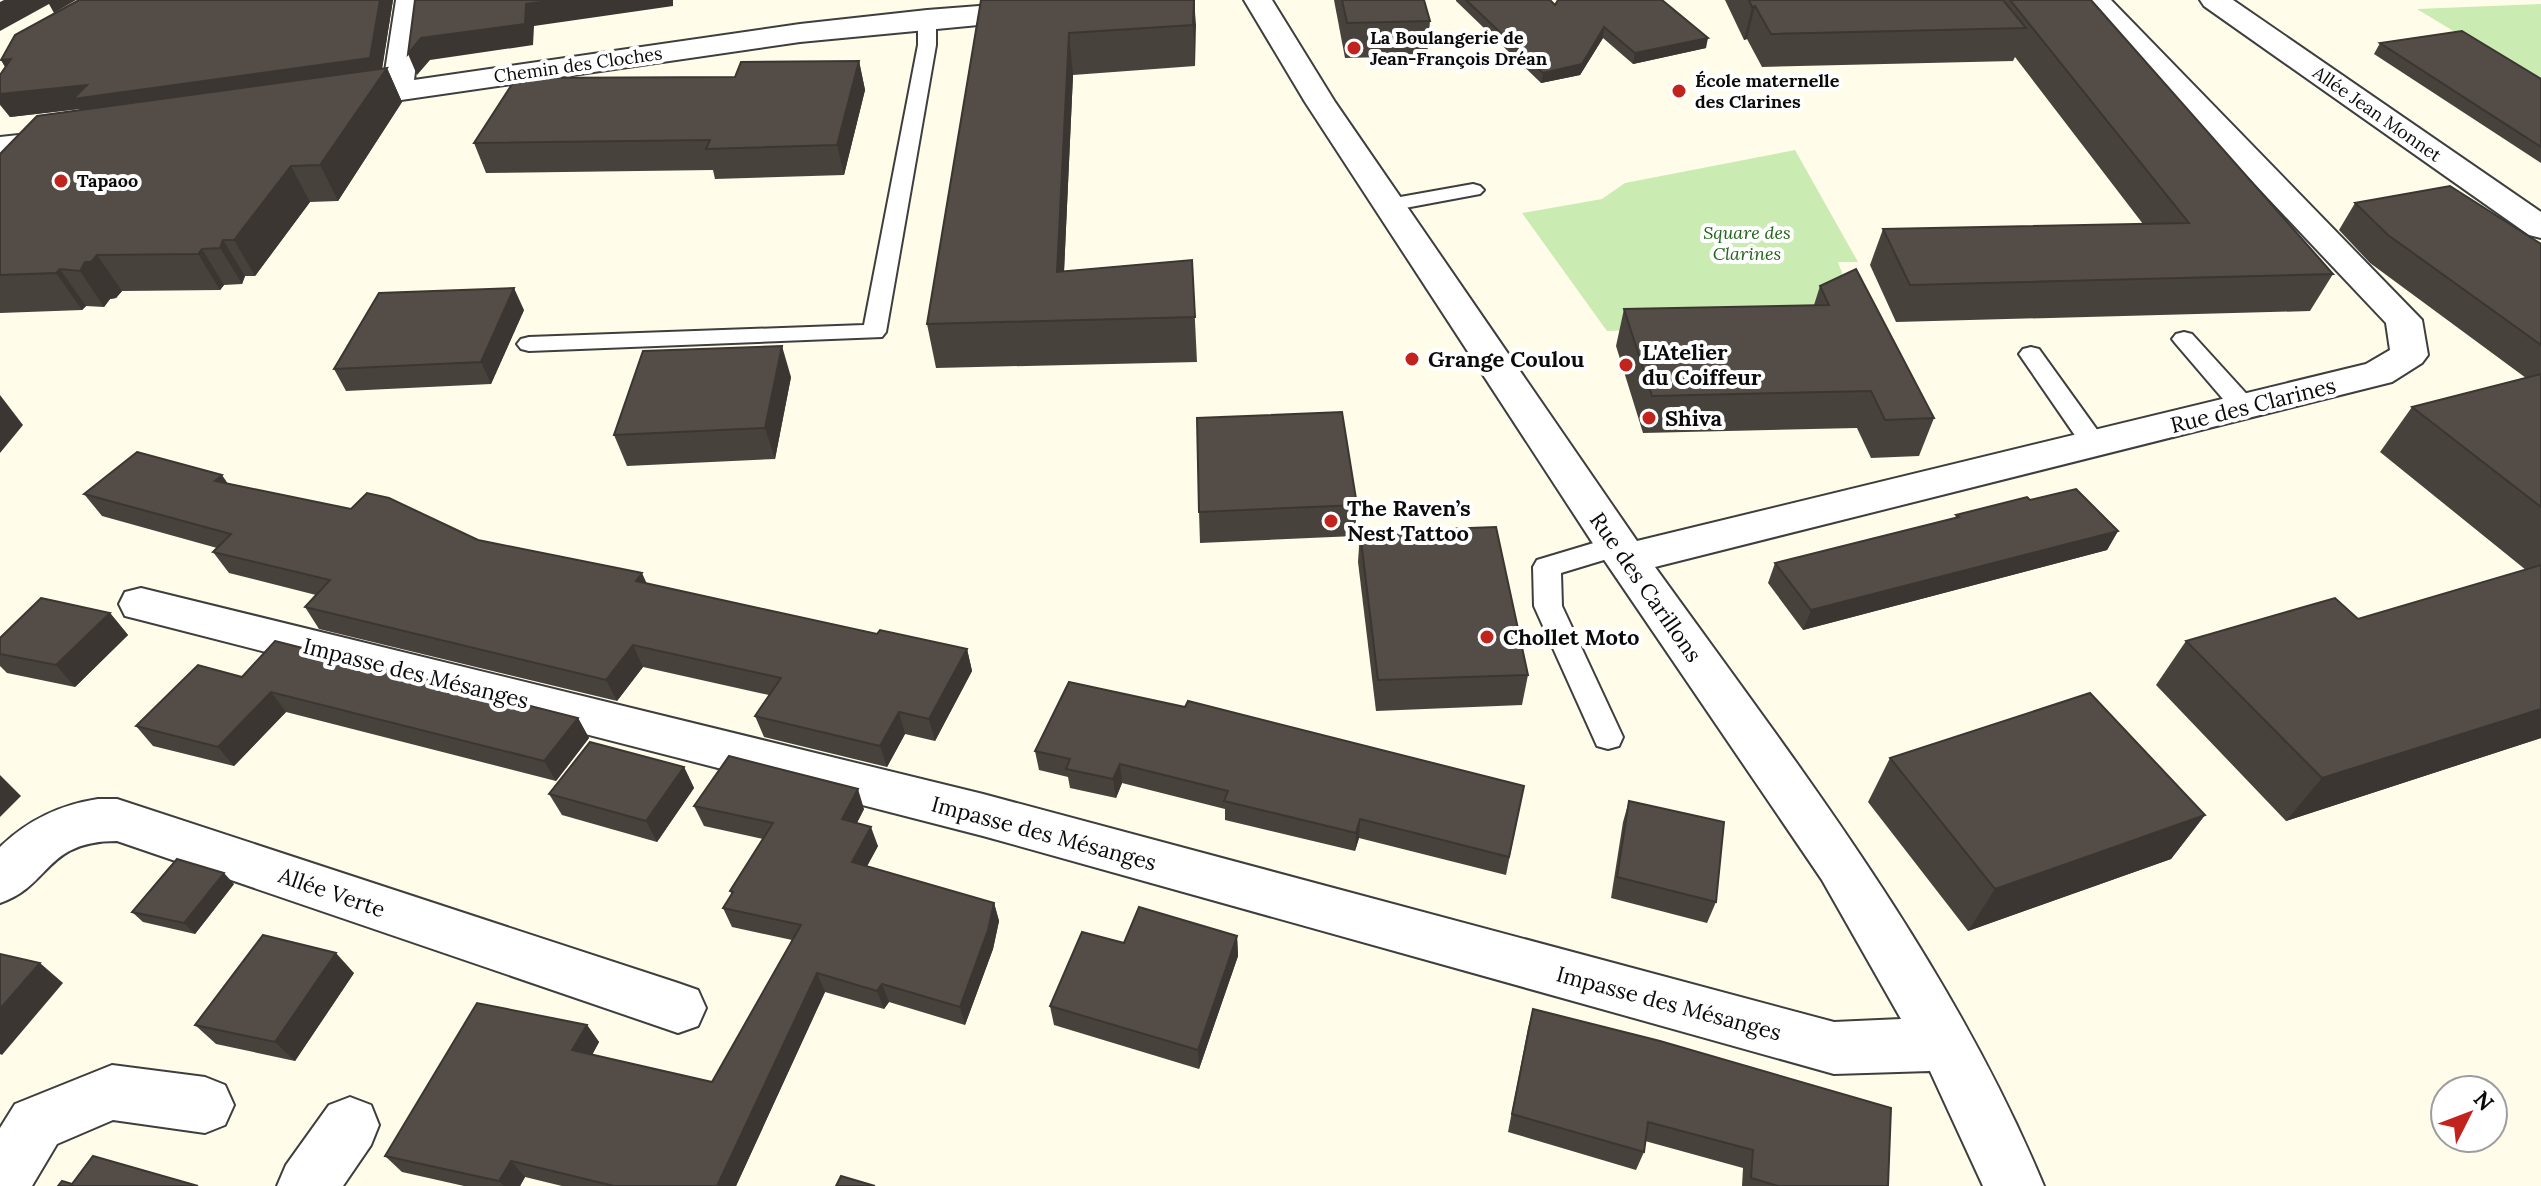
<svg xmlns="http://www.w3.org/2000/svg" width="2541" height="1186" viewBox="0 0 2541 1186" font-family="Lora,serif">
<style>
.green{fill:#caebb1}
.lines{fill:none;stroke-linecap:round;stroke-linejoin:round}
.service-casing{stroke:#3e3e3e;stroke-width:4}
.minor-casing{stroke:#3e3e3e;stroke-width:4}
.service{fill:#fff;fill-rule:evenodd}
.minor{fill:#fff;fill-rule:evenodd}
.wall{fill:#48423d}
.shaded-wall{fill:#3b3632}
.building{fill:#544d47;stroke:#3b3632;stroke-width:2}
.poi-dot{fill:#c1231d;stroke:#fff;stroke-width:3}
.labels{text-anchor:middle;stroke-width:8;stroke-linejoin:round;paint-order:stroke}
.far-poi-label{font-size:18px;font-weight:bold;fill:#0b0b0b;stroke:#fff;text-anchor:start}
.far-street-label{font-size:18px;fill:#0b0b0b;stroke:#fff}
.far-park-label{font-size:18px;font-style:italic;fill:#226519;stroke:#fff}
.poi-label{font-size:22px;font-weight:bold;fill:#0b0b0b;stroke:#fff;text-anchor:start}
.street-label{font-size:22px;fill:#0b0b0b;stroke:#fff}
</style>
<rect width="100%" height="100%" fill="#fffde9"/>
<g class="green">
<path d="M2541,4V84L2417,9Z"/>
<path d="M1795,150L1858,262H1838L1860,321L1607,331L1522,213L1602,199L1625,183Z"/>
</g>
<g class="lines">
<defs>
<g id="service">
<path d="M927,14L936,19V45L886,332L882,337L529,351L521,349L517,344L521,339L529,337L864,325L918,45V19Z"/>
<path d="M1473,184L1480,186L1484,190L1480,194L1389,211L1378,205L1389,199Z"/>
<path d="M2184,332L2192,334L2253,401L2256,407L2253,413H2235L2176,344L2172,339L2176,334Z"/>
<path d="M2031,347L2039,349L2103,438L2107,444L2103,450L2094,452L2085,450L2019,354L2023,349Z"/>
<path d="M1617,536L1627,539L1631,546L1627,553L1561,573L1562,606L1623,737L1619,746L1608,749L1597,746L1593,737L1534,606L1533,567L1537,560Z"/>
</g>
<g id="minor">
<path d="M396,0H424L414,80L800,24L927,10L1055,0H1172L1168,6L1158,8L800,42L339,109L328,107L324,100L328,93L383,84Z"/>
<path d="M1244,0H1272L1335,102L1637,541L2366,364L2390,350L2386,323L2081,0H2111L2422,320L2428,355L2422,363L2392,382L1655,567C1797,764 1950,960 2044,1186H1983L1930,1071L1834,1074L983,836L141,620L125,616L119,604L125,592L141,588L983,794L1834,1022L1901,1019L1822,880L1594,545L1305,102Z"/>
<path d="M2200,0H2233L2541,212V238L2529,235L2204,6Z"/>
<path d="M65,130L76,133L81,140L76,147L0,157V137Z"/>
<path d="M98,799H117L678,983L698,990L706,1008L698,1026L678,1033L117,841C44,841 52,885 0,903V847C28,820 59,805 98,799Z"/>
<path d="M112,1065L205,1077L225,1085L234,1105L225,1125L205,1133L113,1120L57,1144L32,1186H0V1128L15,1104Z"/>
<path d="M350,1097L371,1105L379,1125L371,1145L343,1186H277L286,1165L329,1105Z"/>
</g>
</defs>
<use href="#service" class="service-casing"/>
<use href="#minor" class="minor-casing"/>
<use href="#service" class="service"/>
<use href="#minor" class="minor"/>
</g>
<g class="wall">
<path d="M393,0L382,68H387L402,102L338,201L310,202L255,276H245L242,284L224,285L220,290L122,291L116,298L110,299L104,307L86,306L82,310L0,313V154L80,110L79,109L10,117L0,105V75L5,67L1,60Z"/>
<path d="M981,0H1195V66L1073,75L1064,271L1192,260L1197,362L936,368L927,324Z"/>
<path d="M1334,0H1424L1430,21L1427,56L1345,58Z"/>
<path d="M1456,0H1550L1555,5L1706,48L1633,64L1603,38L1580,75L1541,83L1456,1Z"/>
<path d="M1725,0H2091L2333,274L2310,311L1896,322L1870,265L1883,229L2143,224L2015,57L2013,61L1762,67L1747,39L1744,40Z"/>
<path d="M2380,43L2541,79V163L2374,54Z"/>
<path d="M859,61L865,90L844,175L715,179L713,170L486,173L474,143L735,77Z"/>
<path d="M2355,203L2541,244V738L2286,821L2156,685L2186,641L2358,619L2526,570L2380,452L2412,407L2526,378L2370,263L2339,230Z"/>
<path d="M1820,286L1934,418L1919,456L1871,458L1857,428L1643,433L1616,346L1624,309L1814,305Z"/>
<path d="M524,310L491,384L346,391L334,369Z"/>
<path d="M791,377L775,459L627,466L614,435Z"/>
<path d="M227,483L478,540L646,583L877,634L967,649L972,671L935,741L905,734L887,767L764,737L755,716L769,695L643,667L617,701L319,629L305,607L316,595L229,573L213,552L217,548L102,516L84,494Z"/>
<path d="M2030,500L2118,531L2107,550L1803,630L1768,583L1775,563L1955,519L1956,515Z"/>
<path d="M1357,505L1355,536L1200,543L1199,512Z"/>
<path d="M1360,532L1528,675L1522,705L1376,711L1358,562Z"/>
<path d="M110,613L128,635L75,687L7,673L0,666V638Z"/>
<path d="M242,677L578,718L589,738L556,781L286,712L234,766L153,746L136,726Z"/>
<path d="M1035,751L1524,786L1506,875L1359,838L1355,851L1225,820V809L1122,783L1116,798L1070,788L1068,777L1039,770Z"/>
<path d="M1890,758L2205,815L2171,859L1968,931L1868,802Z"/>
<path d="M684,767L694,788L657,842L562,815L549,794Z"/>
<path d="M1629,801L1716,902L1707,923L1611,898L1623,822Z"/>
<path d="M694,806L864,809L857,823L878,846L867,866L994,903L999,921L993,949L965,1025L889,1002L884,1009L825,992L736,1186H562L525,1177L520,1186H464L402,1172L385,1156L587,1025L599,1042L592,1055L712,1082L792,940L732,927L723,908L732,894L730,891L763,839L704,826Z"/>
<path d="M234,884L195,934L143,922L132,912Z"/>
<path d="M1237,936L1238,956L1199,1069L1054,1025L1050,1006L1124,943Z"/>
<path d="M354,973L295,1061L216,1044L195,1025Z"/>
<path d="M1533,1009L1888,1186H1742L1743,1168L1645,1141L1644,1152L1636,1170L1508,1132L1528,1028Z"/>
</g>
<g class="shaded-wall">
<path d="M4,0H76L54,13L49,4L0,31V2Z"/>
<path d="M380,0H393L381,76L387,68L402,102L338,201L320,165L87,122L79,109L10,117L0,103V94Z"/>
<path d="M557,0H673V6L534,26L533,45L430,60L417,75L408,54L421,38L526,4Z"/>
<path d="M1194,0L1196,25L1195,66L1193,25Z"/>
<path d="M1755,6L1747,39L1744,40L1752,7Z"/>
<path d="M1604,27L1603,38L1580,75L1541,83L1543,73Z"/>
<path d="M1069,33L1073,75L1062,316L1057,272Z"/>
<path d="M1708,38L1706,48L1633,64L1635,53Z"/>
<path d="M11,59L15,82L1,60Z"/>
<path d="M859,61L865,90L844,175L837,145Z"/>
<path d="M291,166L310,202L255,276L234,240Z"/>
<path d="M223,240L245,276L242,284L220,248Z"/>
<path d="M202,249L224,285L220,290L198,254Z"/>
<path d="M97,255L122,291L116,298L110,299L104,307L80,271L85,262Z"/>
<path d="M60,269L86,306L82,310L56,273Z"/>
<path d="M514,288L524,310L491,384L481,362Z"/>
<path d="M782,346L791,377L775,459L765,428Z"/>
<path d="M0,395L23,425L0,453Z"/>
<path d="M222,475L237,497L215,481Z"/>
<path d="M2118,531L2107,550L1803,630L1811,610Z"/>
<path d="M642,573L652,595L636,581Z"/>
<path d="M110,613L128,635L75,687L56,665Z"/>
<path d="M633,645L643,667L617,701L606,680Z"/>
<path d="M967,649L972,671L935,741L929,719Z"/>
<path d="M271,692L286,712L234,766L218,747Z"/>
<path d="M2541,709V738L2286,821L2322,778Z"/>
<path d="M899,712L905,734L887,767L880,746Z"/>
<path d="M578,718L589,738L556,781L544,761Z"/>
<path d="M1120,764L1122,783L1116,798L1113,779Z"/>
<path d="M684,767L694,788L657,842L646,821Z"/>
<path d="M0,775L21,796L0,817Z"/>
<path d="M858,789L864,809L849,838L842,819Z"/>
<path d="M2205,815L2171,859L1968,931L1995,889Z"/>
<path d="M1360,819L1359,838L1355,851L1356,833Z"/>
<path d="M871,827L878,846L859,881L852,862Z"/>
<path d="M224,873L234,884L195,934L184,923Z"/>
<path d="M994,903L999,921L993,949L965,1025L960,1007Z"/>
<path d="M1237,936L1238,956L1199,1069L1198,1050Z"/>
<path d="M336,953L354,973L295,1061L275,1042Z"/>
<path d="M40,963L63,983L2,1055L0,1054V1009Z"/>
<path d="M817,973L825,992L736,1186H717Z"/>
<path d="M882,984L889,1002L884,1009L877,991Z"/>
<path d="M587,1025L599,1042L585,1068L572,1050Z"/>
<path d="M511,1161L525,1177L520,1186H504L499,1181Z"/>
</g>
<g class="building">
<path d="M79,0H380L370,58L73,99L87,85L0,94V75L11,59L1,60L15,35Z"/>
<path d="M415,0H557L526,4L525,24L421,38L408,54Z"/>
<path d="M981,0H1194L1193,25L1069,33L1057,272L1192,260L1195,317L927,324Z"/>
<path d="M1342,0H1424L1430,21L1347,23Z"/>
<path d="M1466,0H1550L1555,5L1558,0H1662L1708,38L1635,53L1604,27L1582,64L1543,73Z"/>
<path d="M1749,0H2003L2026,28L1771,34L1755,6L1752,7Z"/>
<path d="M2010,0H2091L2333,274L1910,285L1883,229L2189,223Z"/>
<path d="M2462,31L2541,79V147L2380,43Z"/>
<path d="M859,61L837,145L706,149L710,140L474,143L516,78L735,77L741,62Z"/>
<path d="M387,68L320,165L291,166L234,240H223L220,248L202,249L198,254L97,255L91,262H85L80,271L60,269L56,273L0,275V154L37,116Z"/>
<path d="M2450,186L2541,244V345L2388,235L2355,203Z"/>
<path d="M1856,269L1934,418L1885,420L1871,391L1652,396L1624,309L1829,305L1820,286Z"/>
<path d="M514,288L481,362L334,369L379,293Z"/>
<path d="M782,346L765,428L614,435L643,351Z"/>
<path d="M2541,374V507L2412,407Z"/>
<path d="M1342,412L1357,505L1199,512L1197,418Z"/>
<path d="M137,452L222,475L215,481L351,509L367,493L389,498L478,540L642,573L636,581L877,634L880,630L967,649L929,719L899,712L880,746L755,716L781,678L633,645L606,680L305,607L330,580L213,552L231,534L84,494Z"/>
<path d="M2076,489L2118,531L1811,610L1775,563L1959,517L1956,515L2027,497L2030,500Z"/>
<path d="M1496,527L1528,675L1378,680L1360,532Z"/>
<path d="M2541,565V709L2322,778L2186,641L2335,598L2358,619Z"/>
<path d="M41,598L110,613L56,665L0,654V638Z"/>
<path d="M275,641L578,718L544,761L271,692L218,747L136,726L198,665L242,677Z"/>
<path d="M1069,682L1185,707L1188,701L1524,786L1509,857L1360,819L1356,833L1224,801L1228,791L1120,764L1113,779L1066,769L1070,759L1035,751Z"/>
<path d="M2090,693L2205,815L1995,889L1890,758Z"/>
<path d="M590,742L684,767L646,821L549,794Z"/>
<path d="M729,756L858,789L842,819L871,827L852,862L994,903L988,930L960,1007L882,984L877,991L817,973L717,1186H614L511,1161L499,1181L385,1156L477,1003L587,1025L572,1050L712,1082L801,925L723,908L733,892L730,891L773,823L694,806Z"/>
<path d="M1629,801L1724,822L1716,902L1617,877Z"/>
<path d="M177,859L224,873L184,923L132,912Z"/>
<path d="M1139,907L1237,936L1198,1050L1050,1006L1082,932L1124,943Z"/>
<path d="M263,935L336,953L275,1042L195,1025Z"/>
<path d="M0,954L40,963L0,1009Z"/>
<path d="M1533,1009L1660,1041L1891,1108L1888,1186H1778L1751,1178L1753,1150L1648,1122L1644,1152L1512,1114Z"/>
<path d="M93,1156L198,1186H58L62,1181L72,1184Z"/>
<path d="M841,1176L875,1186H836Z"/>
</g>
<g class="poi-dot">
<circle cx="1354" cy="48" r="8"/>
<circle cx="1679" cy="91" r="8"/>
<circle cx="61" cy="181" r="8"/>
<circle cx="1412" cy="359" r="8"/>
<circle cx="1626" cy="365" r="8"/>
<circle cx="1649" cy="418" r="8"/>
<circle cx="1331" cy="521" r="8"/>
<circle cx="1487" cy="637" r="8"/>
</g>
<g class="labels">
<g class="far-poi-label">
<text x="1370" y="44">La Boulangerie de<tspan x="1370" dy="21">Jean-François Dréan</tspan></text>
<text x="1695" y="87">École maternelle<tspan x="1695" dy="21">des Clarines</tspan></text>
<text x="77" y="187">Tapaoo</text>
</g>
<g class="far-street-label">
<text transform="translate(578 65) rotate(-8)" y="6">Chemin des Cloches</text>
<text transform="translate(2377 114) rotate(35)" y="6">Allée Jean Monnet</text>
</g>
<g class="far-park-label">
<text x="1747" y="239">Square des<tspan x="1747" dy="21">Clarines</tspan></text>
</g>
<g class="poi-label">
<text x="1642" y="360">L'Atelier<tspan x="1642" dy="25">du Coiffeur</tspan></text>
<text x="1428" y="367">Grange Coulou</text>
<text x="1665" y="426">Shiva</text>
<text x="1347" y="516">The Raven’s<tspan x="1347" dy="25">Nest Tattoo</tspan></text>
<text x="1503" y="645">Chollet Moto</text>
</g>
<g class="street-label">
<text transform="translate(2253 405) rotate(-14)" y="8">Rue des Clarines</text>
<text transform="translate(1646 587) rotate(55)" y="8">Rue des Carillons</text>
<text transform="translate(416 673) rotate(14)" y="8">Impasse des Mésanges</text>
<text transform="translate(1044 833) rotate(15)" y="8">Impasse des Mésanges</text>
<text transform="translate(332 892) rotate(19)" y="8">Allée Verte</text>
<text transform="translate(1669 1003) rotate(15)" y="8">Impasse des Mésanges</text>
</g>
</g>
<g transform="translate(2469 1114) rotate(48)"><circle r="38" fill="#ffffff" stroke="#9d9d9d" stroke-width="2"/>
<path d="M0-6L14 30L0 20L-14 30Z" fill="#c1231d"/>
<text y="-12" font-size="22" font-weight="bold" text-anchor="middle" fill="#0b0b0b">N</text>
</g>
</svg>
